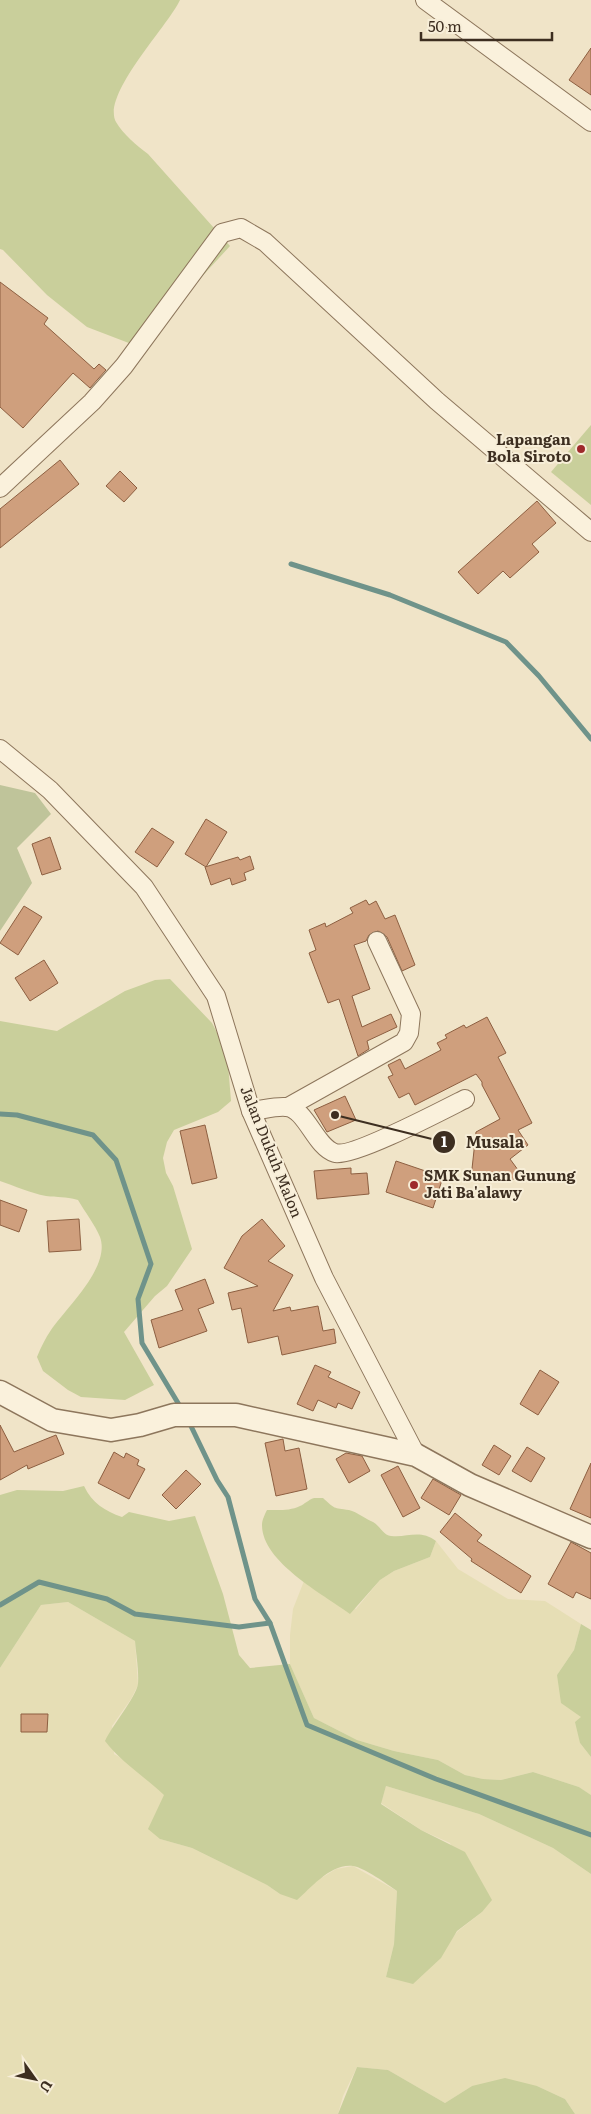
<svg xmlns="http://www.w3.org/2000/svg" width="591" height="2114" viewBox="0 0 591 2114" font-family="Literata,serif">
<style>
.farmland{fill:#e6deb5}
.green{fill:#c9cf9b}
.cemetery{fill:#bfc49a}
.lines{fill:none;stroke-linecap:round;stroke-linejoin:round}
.stream{stroke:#6f938a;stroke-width:5}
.building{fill:#cf9f7d;stroke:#8d5f41}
.minor-casing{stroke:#8d765c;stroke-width:20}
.tertiary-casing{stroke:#8d765c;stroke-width:25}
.minor{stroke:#faf1dc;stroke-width:18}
.tertiary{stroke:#faf1dc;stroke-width:22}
.poi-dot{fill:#9e2a2b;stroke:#f7eed8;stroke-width:2}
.labels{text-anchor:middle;stroke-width:4;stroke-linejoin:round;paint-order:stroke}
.poi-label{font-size:15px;font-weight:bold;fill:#3d2e20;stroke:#f7eed8;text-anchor:end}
.street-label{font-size:15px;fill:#3d2e20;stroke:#f7eed8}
.leader{fill:none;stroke:#3d2e20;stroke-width:2}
.callout-dot{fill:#3d2e20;stroke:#f7eed8;stroke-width:2}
.mark-label{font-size:15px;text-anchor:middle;font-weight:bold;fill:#fff}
.callout-label{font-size:16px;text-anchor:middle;font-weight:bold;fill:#3d2e20;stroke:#f7eed8;stroke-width:4;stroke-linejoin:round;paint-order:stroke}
</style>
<rect width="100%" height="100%" fill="#f0e4c8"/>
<g class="farmland">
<path d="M436,1541L458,1569L508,1599L545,1601L581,1624L574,1650L557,1675L581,1717L580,1743L591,1757V1795L579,1787L533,1772L501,1780L483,1779L465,1775L438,1760L394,1751L357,1740L314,1718L290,1664V1635L293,1609L304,1581L356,1609L380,1580L394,1571L430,1557Z"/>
<path d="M68,1602L135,1641L138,1685L131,1699L112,1726L114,1754L128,1762L165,1795L160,1839L192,1848L267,1885L280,1894L323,1877L336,1869L353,1866L397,1891L394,1944L386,1977L448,1943L458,1931L482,1912L450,1843L421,1830L381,1803L386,1786L479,1814L553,1848L591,1874V2114H575L565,2099L537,2086H472L445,2103L388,2070L357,2067L343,2096L338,2114H0V1668L41,1605Z"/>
</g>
<g class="green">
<path d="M0,0H180C168,26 101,95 116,122C123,134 137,146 148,154L230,246L172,309L134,345L87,327L47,295L3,250L0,249Z"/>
<path d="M591,425V505L551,472Z"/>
<path d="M170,979L212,1023L227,1052L231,1101L218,1112L174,1130L167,1142L163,1158L166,1173L173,1186L192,1249L167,1286L155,1296L124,1332L154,1385L125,1400L81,1397L68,1390L43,1371L37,1357C41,1347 45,1339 51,1330C66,1308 111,1267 100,1237C95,1225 85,1212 78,1200C64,1196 59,1198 46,1196C30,1193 15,1186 0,1181V1021L57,1031L125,991L155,980Z"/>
<path d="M84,1486C92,1503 105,1511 122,1517L129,1512L169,1521L195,1516L223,1594L239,1655L250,1668L290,1664L314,1718L357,1740L394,1751L438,1760L465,1775L483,1779L501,1780L533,1772L579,1787L591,1795V1874L553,1848L479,1814L386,1786L381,1804L421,1830L465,1852L492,1900L482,1912L457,1931L441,1958L413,1984L386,1977L394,1944L397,1891C387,1884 365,1868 353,1866C331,1863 311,1888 297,1900L280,1894L267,1885L192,1848L160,1839L148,1829L164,1795C146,1778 119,1760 105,1741C112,1726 136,1697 138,1684C139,1670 136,1654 135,1641L68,1602L41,1605L0,1668V1495L17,1490L63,1491Z"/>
<path d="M314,1498H323C335,1509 333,1508 349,1510C357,1512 366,1519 373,1522C380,1526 383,1535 391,1536C407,1538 420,1529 436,1541L430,1557L394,1571L380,1580L350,1614C323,1594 262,1562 262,1525C262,1520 265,1514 267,1510C278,1510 290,1511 300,1506C305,1504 308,1500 314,1498Z"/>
<path d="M581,1624L591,1630V1757L580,1743L575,1722L581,1717L561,1703L557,1675L574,1650Z"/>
<path d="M357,2067L388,2070L445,2103L472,2086L505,2078L537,2086L565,2099L575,2114H338Z"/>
</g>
<path class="cemetery" d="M0,785L35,793L51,814L17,848L32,883L0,931Z"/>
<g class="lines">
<g class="stream">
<path d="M291,564L390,595L506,642L539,676L591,739"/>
<path d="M0,1114L17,1115L93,1135L116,1160L151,1264L138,1299L142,1343L181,1408"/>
<path d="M189,1422L217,1480L228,1497L255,1599L270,1623L307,1725L436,1779L591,1835"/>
<path d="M0,1605L39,1582L107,1599L135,1614L239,1627L270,1623"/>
</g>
</g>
<g class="building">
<path d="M591,48V95L569,80Z"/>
<path d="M0,282L48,318L44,324L94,369L99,364L106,370L90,388L73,373L23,428L0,407Z"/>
<path d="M60,460L79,484L0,548V509Z"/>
<path d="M120,471L137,488L124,502L106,486Z"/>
<path d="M537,501L556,523L532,544L539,552L510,578L503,571L478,594L458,572Z"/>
<path d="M206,819L227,832L206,867L185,854Z"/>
<path d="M152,828L174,842L157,867L135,852Z"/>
<path d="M50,837L61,869L42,875L32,844Z"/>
<path d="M250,856L254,869L244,873L246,880L232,885L230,878L211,885L205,867L238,857L240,860Z"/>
<path d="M366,900L369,905L376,901L385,919L395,915L415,965L402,971L387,937L378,931L369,935L366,941L354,945L370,989L352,996L362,1027L391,1014L397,1027L367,1041L369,1049L358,1056L339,999L328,1003L309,953L316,950L309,930L325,923L326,927L353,913L350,908Z"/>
<path d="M24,906L42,917L18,955L0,943Z"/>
<path d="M44,960L58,983L30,1001L15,978Z"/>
<path d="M487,1017L506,1053L498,1057L532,1123L518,1130L528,1145L510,1159L521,1174L509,1182L471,1178L476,1132L500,1119L482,1085V1082L476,1074L415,1105L409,1093L399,1098L388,1077L393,1075L388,1065L400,1059L405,1069L441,1050L437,1043L447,1038L445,1035L464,1025L466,1028Z"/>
<path d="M345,1096L356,1120L327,1132L314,1110Z"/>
<path d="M205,1125L217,1178L192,1184L180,1131Z"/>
<path d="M396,1161L443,1177L433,1208L386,1192Z"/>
<path d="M351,1168V1174L367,1173L369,1194L317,1199L314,1171Z"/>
<path d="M0,1200L27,1210L19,1232L0,1225Z"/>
<path d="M79,1219L81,1250L49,1252L47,1221Z"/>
<path d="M262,1219L285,1246L268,1261L293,1275L273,1311L290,1307L291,1311L318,1306L323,1331L334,1329L336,1343L282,1355L278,1336L248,1343L241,1308L232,1310L228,1293L258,1286L224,1268L242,1236Z"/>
<path d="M205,1279L214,1303L198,1309L207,1331L159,1348L151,1320L183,1310L175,1290Z"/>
<path d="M315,1365L331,1372L328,1377L360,1392L352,1409L338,1403L336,1408L318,1400L313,1411L297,1404Z"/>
<path d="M540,1370L559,1382L538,1415L520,1404Z"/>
<path d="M0,1425L14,1452L56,1435L64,1454L28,1469L27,1465L0,1480Z"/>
<path d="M283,1439L285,1451L299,1448L307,1489L276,1496L265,1443Z"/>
<path d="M494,1445L511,1456L499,1475L482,1465Z"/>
<path d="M527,1447L545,1458L531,1482L512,1471Z"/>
<path d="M114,1452L124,1458L126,1453L139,1460L137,1465L145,1469L129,1499L98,1483Z"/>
<path d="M346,1453L362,1456L370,1471L349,1483L336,1459Z"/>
<path d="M591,1463V1518L570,1509Z"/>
<path d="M398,1466L420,1508L403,1517L381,1475Z"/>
<path d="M186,1470L201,1484L176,1509L162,1495Z"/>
<path d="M433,1479L461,1495L449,1515L421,1498Z"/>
<path d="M455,1513L482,1535L477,1541L531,1576L521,1593L471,1561L472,1559L440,1532Z"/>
<path d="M571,1542L591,1553V1599L576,1592L573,1598L548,1584Z"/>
<path d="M21,1714H48L47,1732H21Z"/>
</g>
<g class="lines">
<defs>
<g id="minor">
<path d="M425,0L591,122"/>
<path d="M0,488L92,402L124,366L222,233L241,228L265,242L437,401L591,532"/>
<path d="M0,749L50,790L144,887L216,996L251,1111L324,1278L416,1455"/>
<path d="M288,1107L404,1042L409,1033L411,1014L377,941"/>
<path d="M251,1111C262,1110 275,1106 286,1107C306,1108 315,1147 335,1153C352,1158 445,1109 465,1099"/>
</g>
<path id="tertiary" d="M0,1392L52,1420L111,1430L140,1425L174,1415H236L416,1455L470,1485L591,1537"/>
</defs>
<use href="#minor" class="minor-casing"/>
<use href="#tertiary" class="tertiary-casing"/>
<use href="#minor" class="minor"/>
<use href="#tertiary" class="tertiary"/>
</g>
<g class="poi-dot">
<circle cx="581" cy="449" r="5"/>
<circle cx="414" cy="1185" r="5"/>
</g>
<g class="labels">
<g class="poi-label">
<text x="571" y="445">Lapangan<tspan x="571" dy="17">Bola Siroto</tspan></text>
<text x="424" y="1181" text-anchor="start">SMK Sunan Gunung<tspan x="424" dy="17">Jati Ba'alawy</tspan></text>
</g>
<g class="street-label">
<text transform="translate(271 1152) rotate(68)" y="5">Jalan Dukuh Malon</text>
</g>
</g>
<path class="leader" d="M335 1115L444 1142"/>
<g class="callout-dot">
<circle cx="335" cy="1115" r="5"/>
<circle cx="444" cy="1142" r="12"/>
</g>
<g class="mark-label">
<text x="444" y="1147">1</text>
</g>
<g class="callout-label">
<text x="495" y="1148">Musala</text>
</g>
<g transform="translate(35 2079) rotate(123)" stroke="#f7eed8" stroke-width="4" paint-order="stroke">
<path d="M0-4L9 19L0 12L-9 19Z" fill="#3d2e20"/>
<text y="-8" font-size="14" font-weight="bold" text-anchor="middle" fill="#3d2e20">U</text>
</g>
<path d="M421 32v8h131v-8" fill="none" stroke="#3d2e20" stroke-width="2.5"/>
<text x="428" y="32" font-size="15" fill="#3d2e20" stroke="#f7eed8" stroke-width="4" paint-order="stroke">50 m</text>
</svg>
